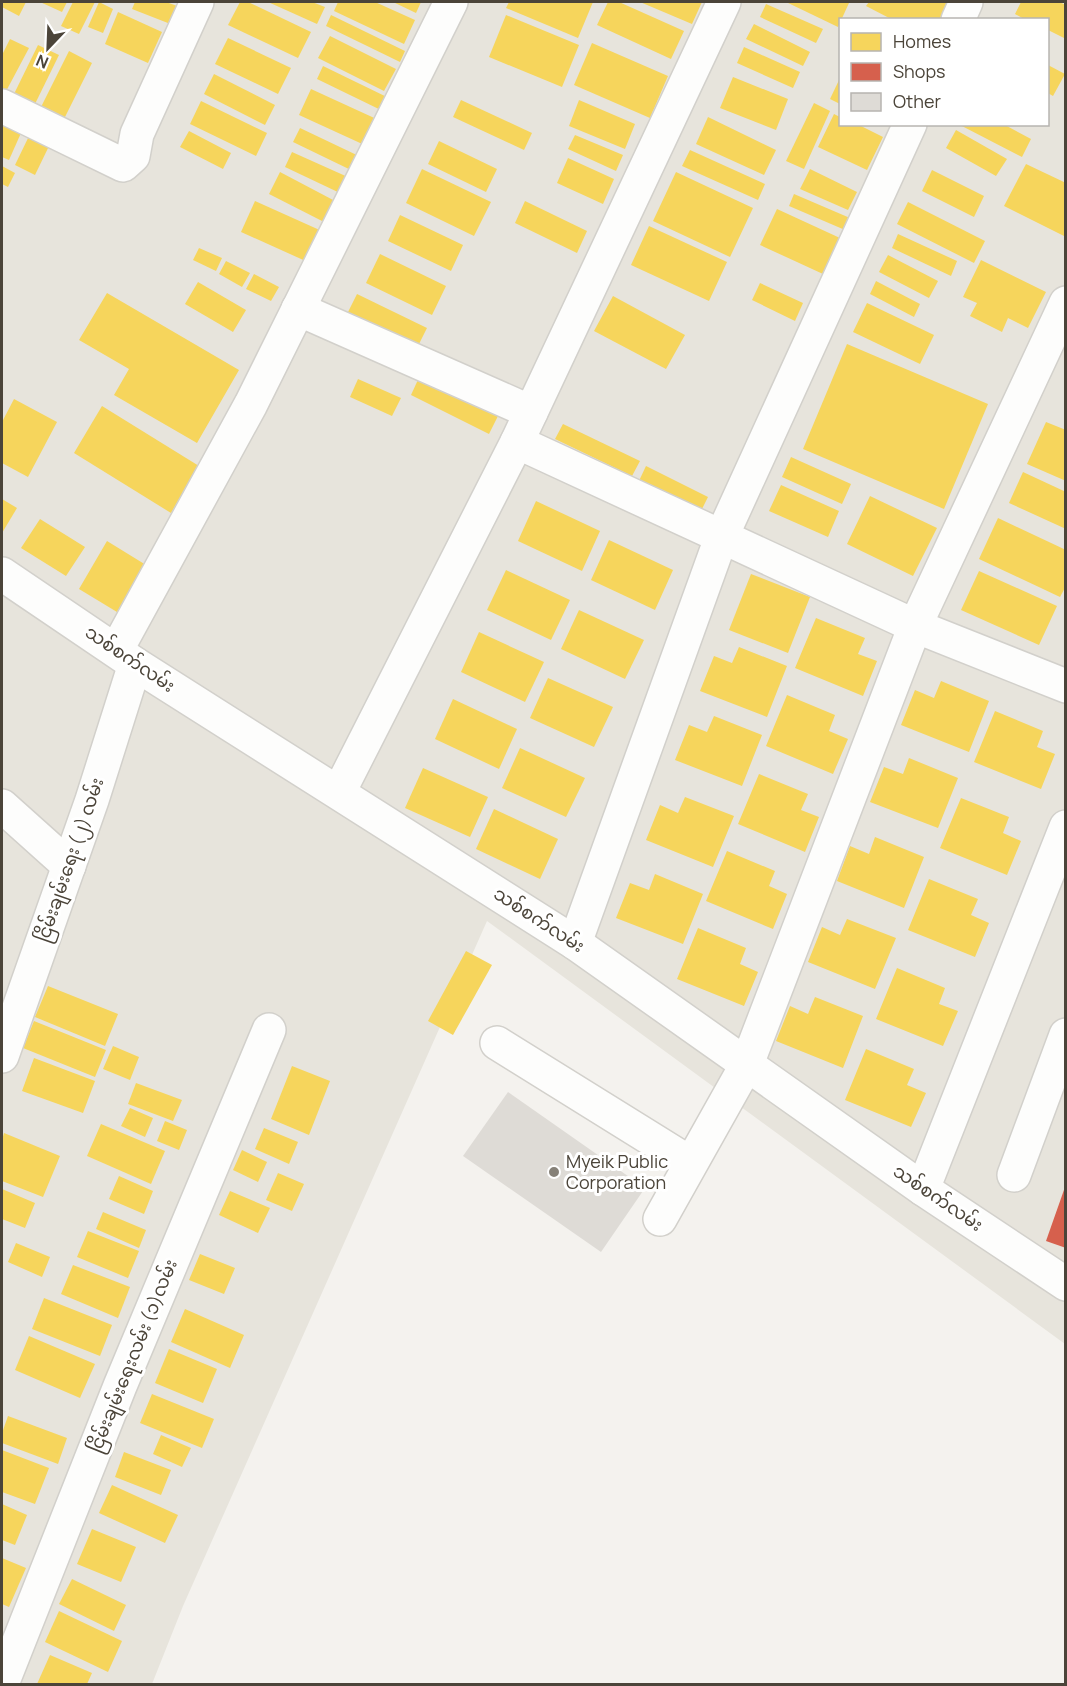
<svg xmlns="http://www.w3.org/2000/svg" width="1067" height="1686" viewBox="0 0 1067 1686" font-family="Manrope,'Noto Sans Myanmar',sans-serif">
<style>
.residential{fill:#e7e4dc;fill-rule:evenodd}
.homes{fill:#f6d55c}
.shops{fill:#d6604d}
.building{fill:#dedbd6}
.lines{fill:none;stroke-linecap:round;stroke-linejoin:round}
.minor-casing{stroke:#d2d0cb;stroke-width:36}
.minor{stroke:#fdfdfc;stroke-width:33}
.poi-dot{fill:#868178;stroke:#fff;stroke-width:2}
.labels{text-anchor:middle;stroke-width:6;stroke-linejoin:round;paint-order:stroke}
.street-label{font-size:18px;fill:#4b4439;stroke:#fff}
.poi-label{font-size:18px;fill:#4b4439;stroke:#fff;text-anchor:start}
</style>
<rect width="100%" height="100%" fill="#f4f2ee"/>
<path class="residential" d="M2,2H1065V1344L487,921L183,1606L152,1684H2ZM840,20H1048V124H840Z"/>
<g class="homes">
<path d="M2,2H26L19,16L2,7Z"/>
<path d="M40,2H67L62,12Z"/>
<path d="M73,2H95L79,34L61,26Z"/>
<path d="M99,2L113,9L103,33L88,27Z"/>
<path d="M135,2H166L180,7L173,25L132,9Z"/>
<path d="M240,2H248L311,32L298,58L228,25Z"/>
<path d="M268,2H312L325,7L317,24Z"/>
<path d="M338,2H375L415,20L404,44L334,11Z"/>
<path d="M393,2H421L416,13Z"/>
<path d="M509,2H593L578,38L506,8Z"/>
<path d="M608,2H619L684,31L671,59L597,25Z"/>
<path d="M640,2H702L692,24Z"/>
<path d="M786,2H845L849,3L838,27Z"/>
<path d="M869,2H955L946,20H893L866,6Z"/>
<path d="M1021,2H1059L1066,5V39L1048,30V20H1026L1015,14Z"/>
<path d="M766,4L823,29L816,43L760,17Z"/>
<path d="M118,12L162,32L148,63L105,44Z"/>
<path d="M331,15L405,51L400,62L326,26Z"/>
<path d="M506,15L579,45L562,87L489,57Z"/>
<path d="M754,24L810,52L803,66L746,39Z"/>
<path d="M330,36L396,69L384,91L318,58Z"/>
<path d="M228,38L291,68L278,94L215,64Z"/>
<path d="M10,39L29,48L3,97L2,55Z"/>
<path d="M592,43L668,76L650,118L574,85Z"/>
<path d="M38,45L59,55L34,106L13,96Z"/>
<path d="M744,47L800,72L793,88L737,63Z"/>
<path d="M69,51L92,63L61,125L38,113Z"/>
<path d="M1048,65L1065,74L1053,96L1048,93Z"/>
<path d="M323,66L393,100L387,113L317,79Z"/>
<path d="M214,74L275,105L265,125L204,94Z"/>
<path d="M733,77L788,99L776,130L720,108Z"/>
<path d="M840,78V104L830,99Z"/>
<path d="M311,89L383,122L371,148L299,115Z"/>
<path d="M461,100L532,133L524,150L453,117Z"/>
<path d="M579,100L635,124L625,149L569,126Z"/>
<path d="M201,101L267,133L256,156L190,124Z"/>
<path d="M814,103L830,111L804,169L786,161Z"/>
<path d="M834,114L840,117V124H857L883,137L867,170L818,147Z"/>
<path d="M708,117L776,150L764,175L696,144Z"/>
<path d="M958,124H1003L1031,139L1022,157Z"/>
<path d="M3,125L21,133L9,160L2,157Z"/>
<path d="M300,128L363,158L355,172L293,142Z"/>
<path d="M956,130L1007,159L996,176L946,148Z"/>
<path d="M189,131L231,153L223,169L180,147Z"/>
<path d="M30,134L50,144L35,175L15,165Z"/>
<path d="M575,135L623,155L616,171L568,149Z"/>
<path d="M439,141L497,169L486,192L428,164Z"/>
<path d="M690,150L765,184L758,200L682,166Z"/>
<path d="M292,152L350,178L342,194L285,167Z"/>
<path d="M568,158L614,179L603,204L557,183Z"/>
<path d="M1026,164L1066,183V237L1004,206Z"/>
<path d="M2,166L15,173L8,187L2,184Z"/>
<path d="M422,169L491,202L474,236L406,203Z"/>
<path d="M810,169L857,192L848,210L800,189Z"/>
<path d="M932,170L984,196L974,217L922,191Z"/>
<path d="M280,172L335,201L324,222L269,194Z"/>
<path d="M676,172L753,208L730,257L653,221Z"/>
<path d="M794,194L850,218L845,230L789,206Z"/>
<path d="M255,201L324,232L310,263L241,232Z"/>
<path d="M525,201L587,231L577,253L515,223Z"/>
<path d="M908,202L985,241L974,263L897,224Z"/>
<path d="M777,209L840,238L823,274L760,245Z"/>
<path d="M400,215L463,245L451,271L388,241Z"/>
<path d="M649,226L727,262L709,301L631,265Z"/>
<path d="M898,234L957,261L951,276L892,248Z"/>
<path d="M199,248L222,258L216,271L193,260Z"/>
<path d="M380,254L446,286L432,315L366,283Z"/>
<path d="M888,255L938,281L929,298L879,272Z"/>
<path d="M981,260L1046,292L1028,328L1008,318L1002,332L970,316L977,303L963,297Z"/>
<path d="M226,261L250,273L242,287L219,274Z"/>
<path d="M254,274L279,287L271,301L246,289Z"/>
<path d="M876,281L920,304L914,317L870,294Z"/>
<path d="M198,282L246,310L233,332L185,304Z"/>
<path d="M760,283L803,303L795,321L752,300Z"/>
<path d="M107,293L239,370L197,443L114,395L129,369L79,340Z"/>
<path d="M357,294L427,328L415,352L345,318Z"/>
<path d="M613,296L685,335L666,369L594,331Z"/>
<path d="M867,303L934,335L920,364L853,332Z"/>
<path d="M847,344L988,404L944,509L803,449Z"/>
<path d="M422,371L501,410L489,434L411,395Z"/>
<path d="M358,379L401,398L392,416L350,397Z"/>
<path d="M14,399L57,422L28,477L2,463V422Z"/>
<path d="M102,406L199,466L171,513L74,453Z"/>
<path d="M1046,422L1066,430V481L1027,464Z"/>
<path d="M563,424L640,461L632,476L555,439Z"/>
<path d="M791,457L851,484L842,504L782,477Z"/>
<path d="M646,466L708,497L700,513L638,483Z"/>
<path d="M1023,472L1066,492V529L1009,503Z"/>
<path d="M781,485L839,511L828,537L769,511Z"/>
<path d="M870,496L937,528L913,576L847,544Z"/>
<path d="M2,499L17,508L2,533Z"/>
<path d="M536,501L600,531L582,571L518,541Z"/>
<path d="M998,518L1066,550V586L1060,597L979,559Z"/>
<path d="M40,519L85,547L66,576L21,548Z"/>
<path d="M609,540L673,570L655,610L591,580Z"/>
<path d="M107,541L146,565L117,612L79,589Z"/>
<path d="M506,570L570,600L551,640L487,610Z"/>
<path d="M979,571L1057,606L1039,645L961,610Z"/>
<path d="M751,574L810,597L788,653L729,630Z"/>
<path d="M579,610L644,640L625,679L561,649Z"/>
<path d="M816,618L865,638L858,654L877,661L863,696L795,668Z"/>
<path d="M479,632L544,662L525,702L461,672Z"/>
<path d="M739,647L787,666L767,717L700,691L714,656L732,663Z"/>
<path d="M548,678L613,707L594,747L530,718Z"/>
<path d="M941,681L989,701L969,752L901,725L915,690L934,698Z"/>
<path d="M787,695L835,715L829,731L848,739L833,774L766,746Z"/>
<path d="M453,699L517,729L499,769L435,739Z"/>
<path d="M995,711L1043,731L1037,747L1055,754L1041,789L974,762Z"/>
<path d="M714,716L762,735L742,786L675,760L689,725L707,732Z"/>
<path d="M520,748L585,778L566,817L502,788Z"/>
<path d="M909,758L958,778L938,828L870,802L884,767L903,774Z"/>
<path d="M423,768L488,797L470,837L405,808Z"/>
<path d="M759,774L808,794L801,810L819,817L805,852L738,824Z"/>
<path d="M685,797L734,816L713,867L646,840L660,805L678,813Z"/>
<path d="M961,798L1009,817L1003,833L1021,841L1007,875L940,848Z"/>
<path d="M494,809L558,839L540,879L476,849Z"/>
<path d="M875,837L924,857L904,908L837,881L850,846L869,854Z"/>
<path d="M727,851L775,871L769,886L787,894L773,929L706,901Z"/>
<path d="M655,874L703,894L683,944L616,918L630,883L649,890Z"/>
<path d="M929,879L978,899L971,915L989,923L975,957L908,930Z"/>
<path d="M847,919L896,938L875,989L808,962L822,927L840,935Z"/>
<path d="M698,928L746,948L740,964L758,972L744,1006L677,979Z"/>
<path d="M466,951L492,965L453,1035L428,1021Z"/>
<path d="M897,968L945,988L939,1004L958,1011L943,1046L876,1019Z"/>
<path d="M48,986L118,1014L105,1046L35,1017Z"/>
<path d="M815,997L863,1016L843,1068L776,1041L790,1006L808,1014Z"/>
<path d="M34,1021L106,1050L95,1077L23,1048Z"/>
<path d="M113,1046L139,1057L130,1080L103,1069Z"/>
<path d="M866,1049L914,1069L907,1085L926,1093L911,1127L845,1100Z"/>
<path d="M34,1058L95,1081L83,1113L22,1091Z"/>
<path d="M292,1066L330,1081L309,1135L271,1119Z"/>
<path d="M136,1083L182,1100L173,1121L128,1104Z"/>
<path d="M130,1108L153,1118L145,1137L121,1126Z"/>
<path d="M165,1121L187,1130L179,1150L157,1141Z"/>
<path d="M101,1124L165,1151L151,1184L87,1156Z"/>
<path d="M264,1128L298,1142L289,1164L255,1149Z"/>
<path d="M4,1133L60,1156L43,1197L2,1181V1140Z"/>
<path d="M242,1150L267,1162L258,1182L233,1170Z"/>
<path d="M278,1173L304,1184L292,1211L266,1200Z"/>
<path d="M119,1176L153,1191L144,1214L109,1199Z"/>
<path d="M2,1189L35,1203L25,1228L2,1219Z"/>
<path d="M230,1191L270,1208L258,1233L219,1215Z"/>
<path d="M103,1212L146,1230L139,1248L96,1229Z"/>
<path d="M88,1231L139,1251L128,1278L77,1257Z"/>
<path d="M16,1243L50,1257L42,1277L8,1262Z"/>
<path d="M200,1254L235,1268L224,1294L189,1280Z"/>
<path d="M73,1265L130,1287L118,1318L61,1294Z"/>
<path d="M44,1298L112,1325L100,1356L32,1329Z"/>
<path d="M185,1309L244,1335L230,1368L171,1342Z"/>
<path d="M29,1336L95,1364L80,1398L15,1370Z"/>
<path d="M169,1349L217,1369L203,1403L155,1383Z"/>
<path d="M152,1394L214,1419L202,1448L140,1423Z"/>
<path d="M8,1416L67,1438L58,1464L2,1443V1433Z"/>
<path d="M161,1435L191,1448L182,1467L153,1454Z"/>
<path d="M2,1450L49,1468L35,1504L2,1492Z"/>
<path d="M124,1452L171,1470L161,1495L115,1477Z"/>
<path d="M112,1485L178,1515L165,1543L99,1513Z"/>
<path d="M2,1504L27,1515L15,1545L2,1540Z"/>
<path d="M92,1529L136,1547L121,1582L77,1564Z"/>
<path d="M2,1558L26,1568L9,1607L2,1604Z"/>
<path d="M72,1579L126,1605L114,1631L59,1604Z"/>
<path d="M59,1611L122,1641L108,1672L45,1642Z"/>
<path d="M50,1655L92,1673L87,1684H37Z"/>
</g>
<path class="shops" d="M1065,1187H1066V1248L1046,1241Z"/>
<path class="building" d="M508,1092L645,1188L601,1252L463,1156Z"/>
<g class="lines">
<defs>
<g id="minor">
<path d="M958,20L966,2"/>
<path d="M2,106L123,165L133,156L137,134L197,2"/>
<path d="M298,309L531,412"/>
<path d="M517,442L915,626L1066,686"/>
<path d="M2,574L135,664L575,943L923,1189L1066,1284"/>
<path d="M117,649L251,404L451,2"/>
<path d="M339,792L517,442L724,2"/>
<path d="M2,806L69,866"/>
<path d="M575,943L721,538L910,124"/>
<path d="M497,1043L690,1163"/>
<path d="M2,1056L92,800L135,664"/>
<path d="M1014,1175L1066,1035"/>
<path d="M923,1189L1066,827"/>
<path d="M660,1219L747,1064L915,626L1066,303"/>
<path d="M2,1684L120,1386L269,1030"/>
</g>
</defs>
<use href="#minor" class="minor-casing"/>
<use href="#minor" class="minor"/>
</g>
<circle class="poi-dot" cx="554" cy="1172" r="6"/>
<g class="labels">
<g class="street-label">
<text transform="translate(130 659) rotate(34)" y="6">သစ်စက်လမ်း</text>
<text transform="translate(70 860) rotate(-71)" y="6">ငြိမ်းချမ်းရေး (၂) လမ်း</text>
<text transform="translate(539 920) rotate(33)" y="6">သစ်စက်လမ်း</text>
<text transform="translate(938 1198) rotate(34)" y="6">သစ်စက်လမ်း</text>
<text transform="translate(133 1356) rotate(-68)" y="6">ငြိမ်းချမ်းရေးလမ်း (၁)လမ်း</text>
</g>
<g class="poi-label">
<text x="566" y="1168">Myeik Public<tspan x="566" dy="21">Corporation</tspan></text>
</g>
</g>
<rect width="1067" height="1686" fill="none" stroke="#4b4439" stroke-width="6"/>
<rect x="839" y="18" width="210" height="108" fill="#ffffff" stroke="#b7b4b0" stroke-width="1.5"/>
<rect x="851" y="33" width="30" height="18" fill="#f6d55c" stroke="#b7b4b0" stroke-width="1.5"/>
<text x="893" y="48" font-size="18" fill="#4b4439">Homes</text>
<rect x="851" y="63" width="30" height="18" fill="#d6604d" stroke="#b7b4b0" stroke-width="1.5"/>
<text x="893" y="78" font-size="18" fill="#4b4439">Shops</text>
<rect x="851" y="93" width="30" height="18" fill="#dedbd6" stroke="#b7b4b0" stroke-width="1.5"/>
<text x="893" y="108" font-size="18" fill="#4b4439">Other</text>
<g transform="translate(48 48) rotate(203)" stroke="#ffffff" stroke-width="4.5" paint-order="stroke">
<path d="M0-4.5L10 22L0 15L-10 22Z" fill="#4b4439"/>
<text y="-9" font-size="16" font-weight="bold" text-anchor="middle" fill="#4b4439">N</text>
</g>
</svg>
